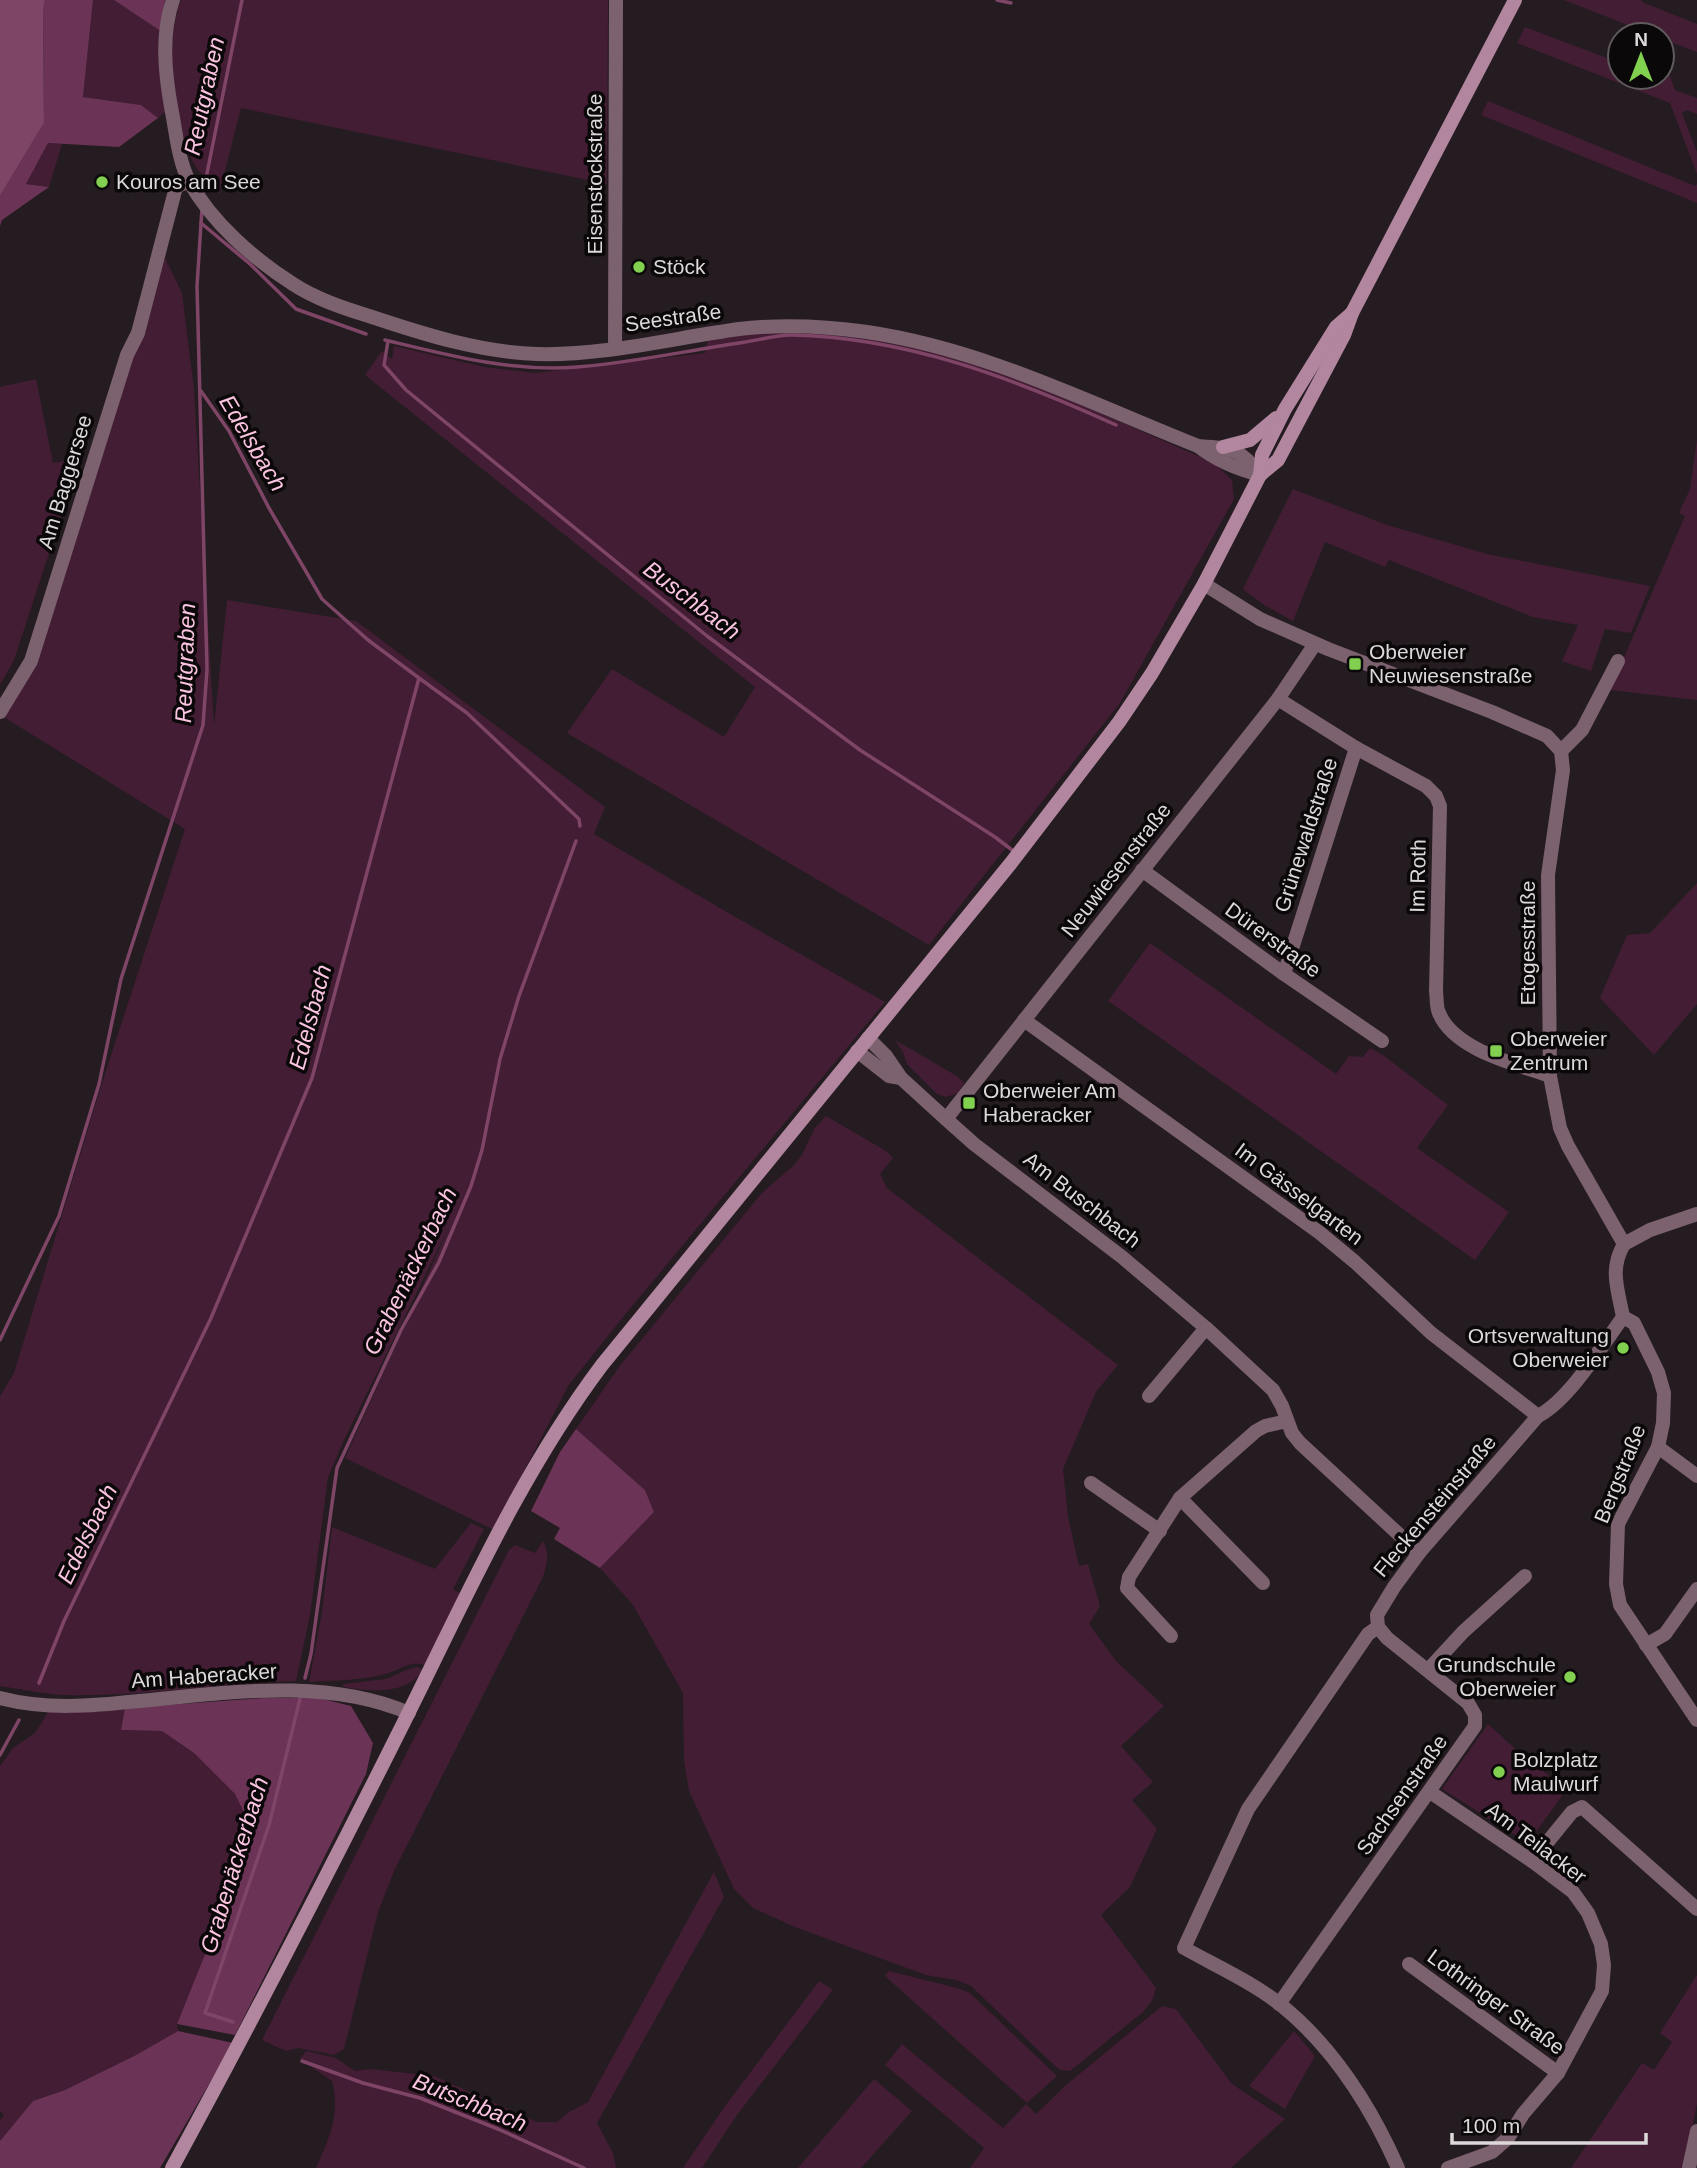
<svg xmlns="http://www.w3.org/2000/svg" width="1697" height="2168" viewBox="0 0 1697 2168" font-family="Arial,sans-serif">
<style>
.green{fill:#431d34}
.forest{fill:#6b3355}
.water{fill:#7f4567}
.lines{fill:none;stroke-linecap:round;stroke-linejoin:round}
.stream{stroke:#7f4567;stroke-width:3.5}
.minor{stroke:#7c616f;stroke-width:14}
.secondary{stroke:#b1869e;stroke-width:14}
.poi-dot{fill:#82d04f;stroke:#0b0809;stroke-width:2.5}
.labels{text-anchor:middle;stroke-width:7;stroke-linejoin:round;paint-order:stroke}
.street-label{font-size:21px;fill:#ddd8da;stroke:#0b0809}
.poi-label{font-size:21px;fill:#ddd8da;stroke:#0b0809;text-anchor:start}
.water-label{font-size:23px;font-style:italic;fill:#fbc4e1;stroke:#0b0809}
</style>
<rect width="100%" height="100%" fill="#241c20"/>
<g class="green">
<path d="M93,0H114L162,32L166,111L158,118L141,105L83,97Z"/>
<path d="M181,0H608L607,184L241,108L219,194C211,184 198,173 192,160C173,119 164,42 181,0Z"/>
<path d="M1564,0H1641L1642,2L1697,24V52L1662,39V35H1641L1638,29Z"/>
<path d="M1525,27L1620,63V77H1662V54L1675,90L1697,98V114L1687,110L1682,113L1697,152V174L1670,103L1517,43Z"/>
<path d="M1488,101L1695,186L1697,184V203L1481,115Z"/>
<path d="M48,143L62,144L49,187L26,184Z"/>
<path d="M165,258L182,293L194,390L214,726L227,600L356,621L605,807L594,834L737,918L885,1002L623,1317L568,1386L494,1530L345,1458L451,1223L345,1438L328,1477L310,1615L296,1681C219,1683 141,1697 64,1695C43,1694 21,1689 0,1686V1396L14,1373L102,1083L185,829L2,716L33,668Z"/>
<path d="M790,331L881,340L922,349L1023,379L1214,463L1232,480L1234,499L1120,703L929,945L567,733L612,669L724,737L755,687L365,375L382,351L392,359L394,346L484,367L535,373L705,353L708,338Z"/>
<path d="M36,379L53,463L71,460L75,474L14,660L0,685V387Z"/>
<path d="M1697,439V700L1610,690L1685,516L1679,513L1690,489Z"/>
<path d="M1293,489L1387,525L1487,554L1650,586L1631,633L1605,629L1591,671L1562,661L1578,625L1533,617L1389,560L1385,567L1325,542L1293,621L1264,605L1243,589Z"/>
<path d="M1697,883V1004L1654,1055L1600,998L1627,935L1650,933Z"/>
<path d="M1150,943L1336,1074L1349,1056L1363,1057L1370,1048L1383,1055L1448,1105L1417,1148L1509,1212L1475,1260L1108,1001Z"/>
<path d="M895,1040L957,1076L964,1083L958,1093L946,1097L937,1094L907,1064L903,1052Z"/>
<path d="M826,1116L886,1151L893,1158L880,1174L887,1188L1118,1365L1096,1392L1063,1469L1068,1516L1079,1566L1088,1564L1100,1606L1089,1624L1116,1661L1164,1706L1121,1746L1153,1782L1132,1800L1157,1829L1130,1887L1101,1915L1156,1988L1152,2001L1143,2012L1070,2071L1060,2070L1054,2065L971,1986L956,1980L926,1975L795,1927L753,1908L734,1889L689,1791L684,1761L683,1693L633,1605L600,1568L654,1512L645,1490L576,1429L619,1367L761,1194L794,1165L802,1155L814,1129Z"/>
<path d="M471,1523L484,1529L453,1589L461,1594L426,1666C412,1659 402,1669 389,1673C363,1681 336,1680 309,1682L322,1612L332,1527L435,1569Z"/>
<path d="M543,1541C550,1554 547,1563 543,1577L394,1871L378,1912L344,2049L334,2055L298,2048L286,2051L262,2040L509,1550L515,1545L535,1553Z"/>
<path d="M417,1667L423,1670C406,1696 369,1691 343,1687V1684L386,1679L406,1670Z"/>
<path d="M125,1708L121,1730L162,1731L194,1753L235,1794L247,1819L238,1872L177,2024L178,2031L136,2055L65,2090L33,2101L0,2141V2120L4,2115L0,2111V1766L13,1748L35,1733L49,1711Z"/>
<path d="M1488,1724L1523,1756L1567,1789L1528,1843L1442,1789Z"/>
<path d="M714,1872L724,1897L597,2123L613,2153L616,2168H316C329,2138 341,2114 332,2081L300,2059L306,2051L336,2058L355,2071L370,2069L434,2076L537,2122H557L569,2112L588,2102Z"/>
<path d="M889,1971L957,1988L970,1993L1057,2076L1027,2103L885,1976Z"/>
<path d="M1697,1975V2103L1685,2168H1571L1642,2063L1654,2070L1672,2042L1660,2033Z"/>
<path d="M819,1981L833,1990L737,2115L702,2168H683L725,2106Z"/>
<path d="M1162,2006L1176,2009L1232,2084L1285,2119L1231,2168H970L984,2148L885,2065L902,2044L1003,2128L1026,2104L1036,2114L1066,2085Z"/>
<path d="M1294,2031L1315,2056L1285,2109L1249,2086Z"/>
<path d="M874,2079L912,2111L861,2168H798Z"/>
</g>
<g class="forest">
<path d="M45,0H93L83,97L141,105L158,118L119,147L48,143L26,184L49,187L2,220L0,226V196L44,123L43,10Z"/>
<path d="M114,0H165L162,32Z"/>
<path d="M576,1429L645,1490L654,1512L600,1568L554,1539L560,1528L531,1511L560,1452Z"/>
<path d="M264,1698H319L351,1706L373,1743L366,1774L235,2035L177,2024L238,1872L247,1819L235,1794L194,1753L162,1731L121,1730L125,1708Z"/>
<path d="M178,2031L233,2043L160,2168H0V2141L33,2101L65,2090L136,2055Z"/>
</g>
<path class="water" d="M0,0H45L43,10L44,123L0,196Z"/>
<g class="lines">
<g class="stream">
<path d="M997,0L1011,3"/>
<path d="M203,193L242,0"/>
<path d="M201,223L250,264L296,309L366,334"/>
<path d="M385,340L388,341L384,365L406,390L707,636L860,750L995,837L1016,853"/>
<path d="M389,341C451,356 512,372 577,367C631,363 685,351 739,343C756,341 774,335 791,335C905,337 1013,378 1116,425"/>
<path d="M419,678L467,713L579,819L580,826"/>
<path d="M0,1340L59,1216L99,1084L121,979L203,725L207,670L197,286L202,208"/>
<path d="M305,1678L311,1654L337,1468L401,1330L439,1262L471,1186L482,1150L500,1059L519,996L576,841"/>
<path d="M39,1683L64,1621L211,1318L312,1078L419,678L368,640L322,599L269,508L229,431L201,391"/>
<path d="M0,1755L19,1720"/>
<path d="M233,2022L205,2013L269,1825L300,1699"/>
<path d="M302,2061L363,2083L420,2098L498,2129L584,2168"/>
</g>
<g class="minor">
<path d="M173,0C161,34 165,73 171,107C176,131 178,160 189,181C212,223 254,259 293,284C316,299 343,308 369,316C423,334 479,352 537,354C603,356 673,338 739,329C781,324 825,326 867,332C983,349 1090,403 1198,446C1217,461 1237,469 1260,475"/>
<path d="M615,347L616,0"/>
<path d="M1198,446C1230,448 1241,448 1260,475"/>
<path d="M1204,584L1260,619L1328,649L1492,712L1547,736L1561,751L1563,770L1548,875L1550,1076L1560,1128L1568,1146L1624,1244"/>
<path d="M1278,699L1356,748L1426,786L1436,796L1440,806L1436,991C1437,998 1436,1007 1439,1013C1454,1050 1516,1064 1550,1076"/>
<path d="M0,712L31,661L127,355L138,333L176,187L189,181"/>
<path d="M1561,751L1582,730L1618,661"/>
<path d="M1142,870L1284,974L1382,1041"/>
<path d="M1284,974L1356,748"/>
<path d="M1024,1020L1320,1233L1355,1262L1431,1333L1538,1416"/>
<path d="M868,1038L886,1056L901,1078L946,1119L974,1144L1122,1257L1206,1328L1273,1390L1282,1406L1292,1433L1300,1443L1419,1553"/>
<path d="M857,1051L889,1076L901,1078"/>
<path d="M946,1119L1278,699L1315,644"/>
<path d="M1624,1244L1650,1230L1697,1214"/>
<path d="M1623,1317L1634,1323L1658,1372L1664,1393L1663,1423L1658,1447L1618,1524L1616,1584L1620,1605L1697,1720"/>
<path d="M1149,1396L1206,1328"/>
<path d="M1658,1447L1697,1476"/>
<path d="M1091,1483L1160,1531"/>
<path d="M1180,1498L1263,1583"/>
<path d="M1171,1636L1127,1588L1129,1577L1180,1498L1256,1431L1265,1426L1287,1421"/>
<path d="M1646,1645L1665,1634L1697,1589"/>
<path d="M1428,1670L1463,1632L1525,1576"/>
<path d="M0,1698C45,1710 93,1706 139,1701C228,1693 324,1677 409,1713"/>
<path d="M1430,1792L1532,1861L1573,1892L1588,1913L1601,1944L1604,1965L1602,1991L1558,2073L1523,2114L1508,2138L1492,2152L1448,2168"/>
<path d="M1532,1861L1572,1812L1582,1807L1697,1909"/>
<path d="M1409,1964L1558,2073"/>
<path d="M1279,2004L1475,1726V1715L1468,1703L1387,1638L1378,1627"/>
<path d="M1398,2168C1371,2107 1333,2047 1281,2005C1252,1982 1216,1966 1184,1948L1248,1809L1368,1634L1378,1627L1377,1615L1394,1587L1419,1553L1538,1416C1569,1400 1602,1346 1623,1317C1618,1289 1609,1270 1624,1244"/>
<path d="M1689,2168L1697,2131"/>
</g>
<g class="secondary">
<path d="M1223,447L1250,440L1276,418"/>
<path d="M1260,475L1278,460L1344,335L1352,313L1515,0"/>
<path d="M172,2168C252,2021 329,1872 404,1722C465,1600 520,1474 602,1365L1011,863L1119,722L1152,673L1204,584L1260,475L1262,455L1285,409L1336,327L1352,313"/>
</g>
</g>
<g class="poi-dot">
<circle cx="102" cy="182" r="7"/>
<circle cx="639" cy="267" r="7"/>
<rect x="1348" y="657" width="14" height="14" rx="3.5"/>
<rect x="1489" y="1044" width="14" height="14" rx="3.5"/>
<rect x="962" y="1096" width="14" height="14" rx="3.5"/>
<circle cx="1623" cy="1348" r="7"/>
<circle cx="1570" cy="1677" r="7"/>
<circle cx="1499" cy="1772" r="7"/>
</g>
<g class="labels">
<g class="street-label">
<text transform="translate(595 174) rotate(-90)" y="7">Eisenstockstraße</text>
<text transform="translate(673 318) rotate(-8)" y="7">Seestraße</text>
<text transform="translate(65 482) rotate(-73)" y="7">Am Baggersee</text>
<text transform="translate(1306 835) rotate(-72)" y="7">Grünewaldstraße</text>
<text transform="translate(1116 870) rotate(-52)" y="7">Neuwiesenstraße</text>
<text transform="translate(1418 876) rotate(-89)" y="7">Im Roth</text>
<text transform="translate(1273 940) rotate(36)" y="7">Dürerstraße</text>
<text transform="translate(1528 943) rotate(-90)" y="7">Etogesstraße</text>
<text transform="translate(1299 1194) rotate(37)" y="7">Im Gässelgarten</text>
<text transform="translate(1082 1200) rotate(38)" y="7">Am Buschbach</text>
<text transform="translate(1620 1474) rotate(-68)" y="7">Bergstraße</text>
<text transform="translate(1435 1506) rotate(-50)" y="7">Fleckensteinstraße</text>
<text transform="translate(204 1676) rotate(-4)" y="7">Am Haberacker</text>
<text transform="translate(1402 1795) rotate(-55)" y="7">Sachsenstraße</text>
<text transform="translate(1536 1843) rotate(37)" y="7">Am Teilacker</text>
<text transform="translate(1496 2002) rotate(36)" y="7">Lothringer Straße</text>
</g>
<g class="poi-label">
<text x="116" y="189">Kouros am See</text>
<text x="653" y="274">Stöck</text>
<text x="1369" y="659">Oberweier<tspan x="1369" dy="24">Neuwiesenstraße</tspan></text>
<text x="1510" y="1046">Oberweier<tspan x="1510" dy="24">Zentrum</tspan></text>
<text x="983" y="1098">Oberweier Am<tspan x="983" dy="24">Haberacker</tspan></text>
<text x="1609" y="1343" text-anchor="end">Ortsverwaltung<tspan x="1609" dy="24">Oberweier</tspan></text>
<text x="1556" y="1672" text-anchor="end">Grundschule<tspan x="1556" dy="24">Oberweier</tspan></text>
<text x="1513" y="1767">Bolzplatz<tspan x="1513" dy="24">Maulwurf</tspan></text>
</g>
<g class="water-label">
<text transform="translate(204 96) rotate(-78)" y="8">Reutgraben</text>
<text transform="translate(253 443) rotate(59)" y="8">Edelsbach</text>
<text transform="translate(692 600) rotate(37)" y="8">Buschbach</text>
<text transform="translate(185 663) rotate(-88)" y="8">Reutgraben</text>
<text transform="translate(310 1017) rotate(-75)" y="8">Edelsbach</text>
<text transform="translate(410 1271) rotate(-64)" y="8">Grabenäckerbach</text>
<text transform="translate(87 1534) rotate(-64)" y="8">Edelsbach</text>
<text transform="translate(234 1865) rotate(-73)" y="8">Grabenäckerbach</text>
<text transform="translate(470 2102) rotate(22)" y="8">Butschbach</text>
</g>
</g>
<g transform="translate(1641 56)"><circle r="33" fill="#0b0809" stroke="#5f5b5d" stroke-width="2"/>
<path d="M0-5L12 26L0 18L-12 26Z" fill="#82d04f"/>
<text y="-10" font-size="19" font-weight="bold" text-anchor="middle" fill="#ddd8da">N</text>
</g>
<path d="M1452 2133v10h194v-10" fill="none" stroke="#ddd8da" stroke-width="3.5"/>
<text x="1462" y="2133" font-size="21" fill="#ddd8da" stroke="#0b0809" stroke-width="5" paint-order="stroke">100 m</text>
</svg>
